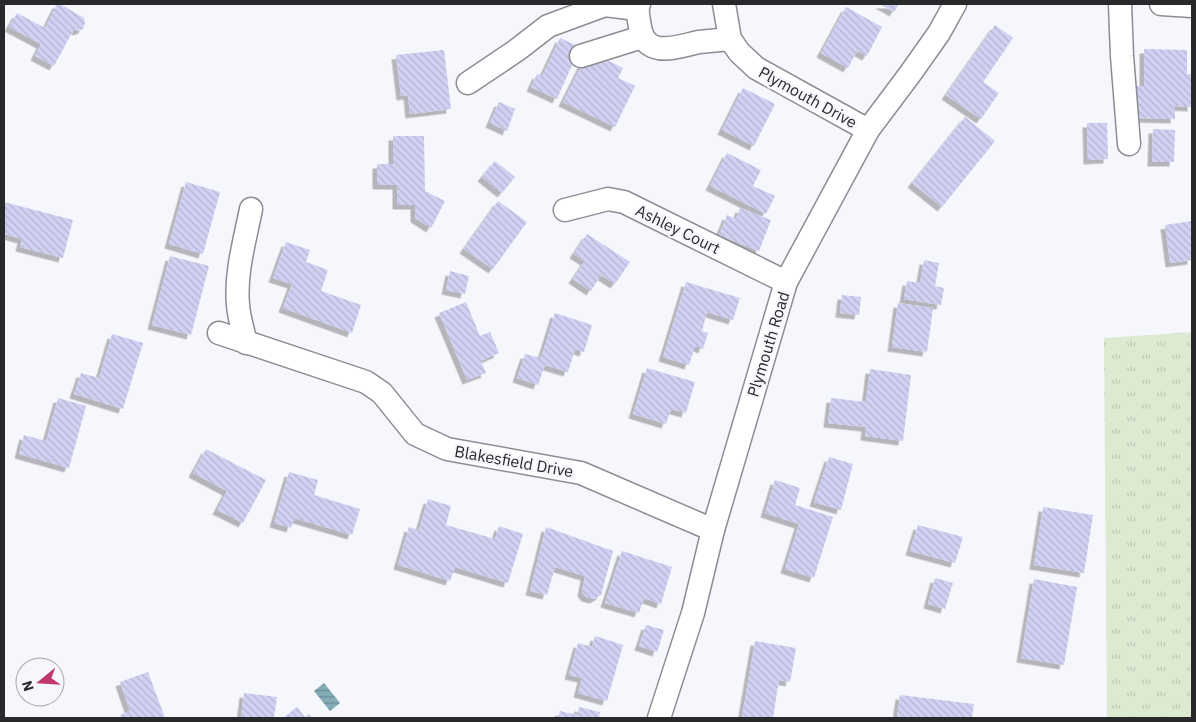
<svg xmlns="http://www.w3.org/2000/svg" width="1196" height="722" viewBox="0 0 1196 722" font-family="'IBM Plex Sans',sans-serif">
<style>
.grass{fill:url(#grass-tufts)}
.water{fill:url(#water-rules)}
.building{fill:url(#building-back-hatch);filter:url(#shadow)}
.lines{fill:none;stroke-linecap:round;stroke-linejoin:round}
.minor-casing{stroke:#8c8c93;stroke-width:25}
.minor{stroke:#fff;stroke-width:22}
.labels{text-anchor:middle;stroke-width:4.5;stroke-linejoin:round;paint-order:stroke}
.street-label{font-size:16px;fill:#28292b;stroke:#f6f6fd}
</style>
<defs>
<pattern id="grass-tufts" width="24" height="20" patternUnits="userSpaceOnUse" patternTransform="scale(1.25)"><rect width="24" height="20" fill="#ddead2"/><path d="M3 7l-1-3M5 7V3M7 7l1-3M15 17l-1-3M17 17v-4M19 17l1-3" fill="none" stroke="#bec9b4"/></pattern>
<pattern id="water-rules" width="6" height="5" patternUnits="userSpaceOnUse" patternTransform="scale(1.25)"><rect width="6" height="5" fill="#83acb6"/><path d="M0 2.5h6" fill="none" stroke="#6b8c94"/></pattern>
<pattern id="building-back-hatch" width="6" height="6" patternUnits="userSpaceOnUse" patternTransform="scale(1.25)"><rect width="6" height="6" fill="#d1d1f3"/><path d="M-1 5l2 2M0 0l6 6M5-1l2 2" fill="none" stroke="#b3b3d0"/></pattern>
<filter id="shadow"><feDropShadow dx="-4.5" dy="4.5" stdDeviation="0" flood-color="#0004"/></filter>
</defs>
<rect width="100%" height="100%" fill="#f6f6fd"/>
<path class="grass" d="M1192,332V718H1107L1104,338Z"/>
<path class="water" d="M324,683L340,703L330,711L314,691Z"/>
<g class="building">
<path d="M57,4H60L84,18L85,23L83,29L78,31L74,29L54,66L35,56L41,44L9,27L17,13L45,28Z"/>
<path d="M880,4H899L894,12Z"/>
<path d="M846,7L882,27L867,56L857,51L848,68L821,53Z"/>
<path d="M995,25L1013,38L983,82L999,93L981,119L946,95Z"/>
<path d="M560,38L580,47L557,99L531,87L537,74L542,76Z"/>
<path d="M1144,49L1187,50V74H1192V107L1175,106V119L1135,118L1136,86H1144Z"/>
<path d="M444,50L451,109L410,114L408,95L401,96L396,55Z"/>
<path d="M597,55L623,68L618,78L635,86L615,127L563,102L583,62L592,66Z"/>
<path d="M743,88L775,104L754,146L722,130Z"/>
<path d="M499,102L515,109L507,131L490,123Z"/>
<path d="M965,117L995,141L942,207L912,183Z"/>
<path d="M1087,123H1107L1108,159L1088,160Z"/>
<path d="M1153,129L1175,130L1174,162H1152Z"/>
<path d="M393,136H424L425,191L445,201L431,228L415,218V205H397V185H377V164H393Z"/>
<path d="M727,153L761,170L753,186L775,196L766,214L710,186Z"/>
<path d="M495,161L515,177L502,193L482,177Z"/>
<path d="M186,182L220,192L203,254L169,244Z"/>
<path d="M498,201L527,222L493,269L464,249Z"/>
<path d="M4,202L73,220L63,258L20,247L22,239L4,234Z"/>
<path d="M740,208L771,220L759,251L719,235L727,215L736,219Z"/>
<path d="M1192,221V260L1170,263L1165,225Z"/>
<path d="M587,234L630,262L615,284L601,275L591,291L573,279L585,261L574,254Z"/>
<path d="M286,242L310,250L306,262L328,270L321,291L361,305L352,333L283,308L292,284L273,278Z"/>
<path d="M170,256L209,266L191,335L152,325Z"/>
<path d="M924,260L939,263L935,286L944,288L941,305L904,299L907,281L920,283Z"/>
<path d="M450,271L469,276L465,294L446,290Z"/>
<path d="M686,282L740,298L733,320L707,312L702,331L708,333L703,349L695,346L689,365L663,357Z"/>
<path d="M842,295L861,297L859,315L840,313Z"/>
<path d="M466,302L480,336L490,332L499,353L481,361L486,373L467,380L439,313Z"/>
<path d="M898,303L933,308L927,352L892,347Z"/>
<path d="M555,313L592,325L584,352L575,349L568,372L545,365L538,385L517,378L525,354L541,358Z"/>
<path d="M112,334L143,343L123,409L74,394L81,373L99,378Z"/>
<path d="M647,368L695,382L686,413L671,409L666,424L633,414Z"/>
<path d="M870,369L911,375L903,441L865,436L866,427L828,423L831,398L866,402Z"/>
<path d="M58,398L86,406L69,468L19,454L24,435L46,441Z"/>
<path d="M206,449L266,480L243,523L217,510L227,491L193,473Z"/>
<path d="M829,457L853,464L841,510L814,502Z"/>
<path d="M289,472L318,480L314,495L360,509L352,535L294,518L291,528L274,523Z"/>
<path d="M775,480L800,488L795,505L833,517L814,578L785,569L799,524L765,513Z"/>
<path d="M428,499L451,506L446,525L495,539L499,526L523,534L508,583L455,567L450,581L398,565L409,527L419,530Z"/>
<path d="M1043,507L1093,515L1084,573L1034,565Z"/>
<path d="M918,525L963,537L955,563L910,551Z"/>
<path d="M546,527L613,551L601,595L594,599L586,597L582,592L585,576L555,567L547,595L530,591Z"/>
<path d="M622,551L672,567L661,604L644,598L639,613L605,603Z"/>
<path d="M935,578L953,583L945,609L928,604Z"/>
<path d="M1034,579L1077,587L1064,665L1021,658Z"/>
<path d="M646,625L664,630L657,652L639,646Z"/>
<path d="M595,636L623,645L607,701L578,693L582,678L569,675L578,643L592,647Z"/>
<path d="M755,641L796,648L790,682L779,680L773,718L742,717Z"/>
<path d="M148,672L165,718H122L120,715L130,711L120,682Z"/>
<path d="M244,693L277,697L274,718H241Z"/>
<path d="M900,695L974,704L972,718H911L897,716Z"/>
<path d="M297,707L305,717L309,714L312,718H283Z"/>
<path d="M579,707L600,712L599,718H558L560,711L577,715Z"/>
</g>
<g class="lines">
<defs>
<g id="minor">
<path d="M639,4C636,11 639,19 640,27C646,59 676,47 699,42C709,41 720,40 730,39"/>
<path d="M724,4L730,39L739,52L756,68L868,130"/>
<path d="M1120,4L1122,56L1129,144"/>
<path d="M1161,4L1192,6"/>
<path d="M581,56L642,37"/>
<path d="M468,83L517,50L548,26L605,5L637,9"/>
<path d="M565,210L608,199L624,202L786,282"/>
<path d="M219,333L366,382L382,393L415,434L447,449L581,473L713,530"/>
<path d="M246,343C243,330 239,318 238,305C235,273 245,240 251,209"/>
<path d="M659,718L693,613L713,530L786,282L868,130L910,74L939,33L955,4"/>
</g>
</defs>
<use href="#minor" class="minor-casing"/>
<use href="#minor" class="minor"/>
</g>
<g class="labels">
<g class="street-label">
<text transform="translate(808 97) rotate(29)" y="6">Plymouth Drive</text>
<text transform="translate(678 229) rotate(26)" y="6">Ashley Court</text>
<text transform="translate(768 344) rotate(-73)" y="6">Plymouth Road</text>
<text transform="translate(514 461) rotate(10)" y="6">Blakesfield Drive</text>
</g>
</g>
<rect width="1196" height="722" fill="none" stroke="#28292b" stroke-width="10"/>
<g transform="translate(40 682) rotate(252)"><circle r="24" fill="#f6f6fd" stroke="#a4a4a9"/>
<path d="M0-4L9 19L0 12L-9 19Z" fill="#c0366e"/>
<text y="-8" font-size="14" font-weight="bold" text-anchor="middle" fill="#28292b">N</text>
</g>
</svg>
